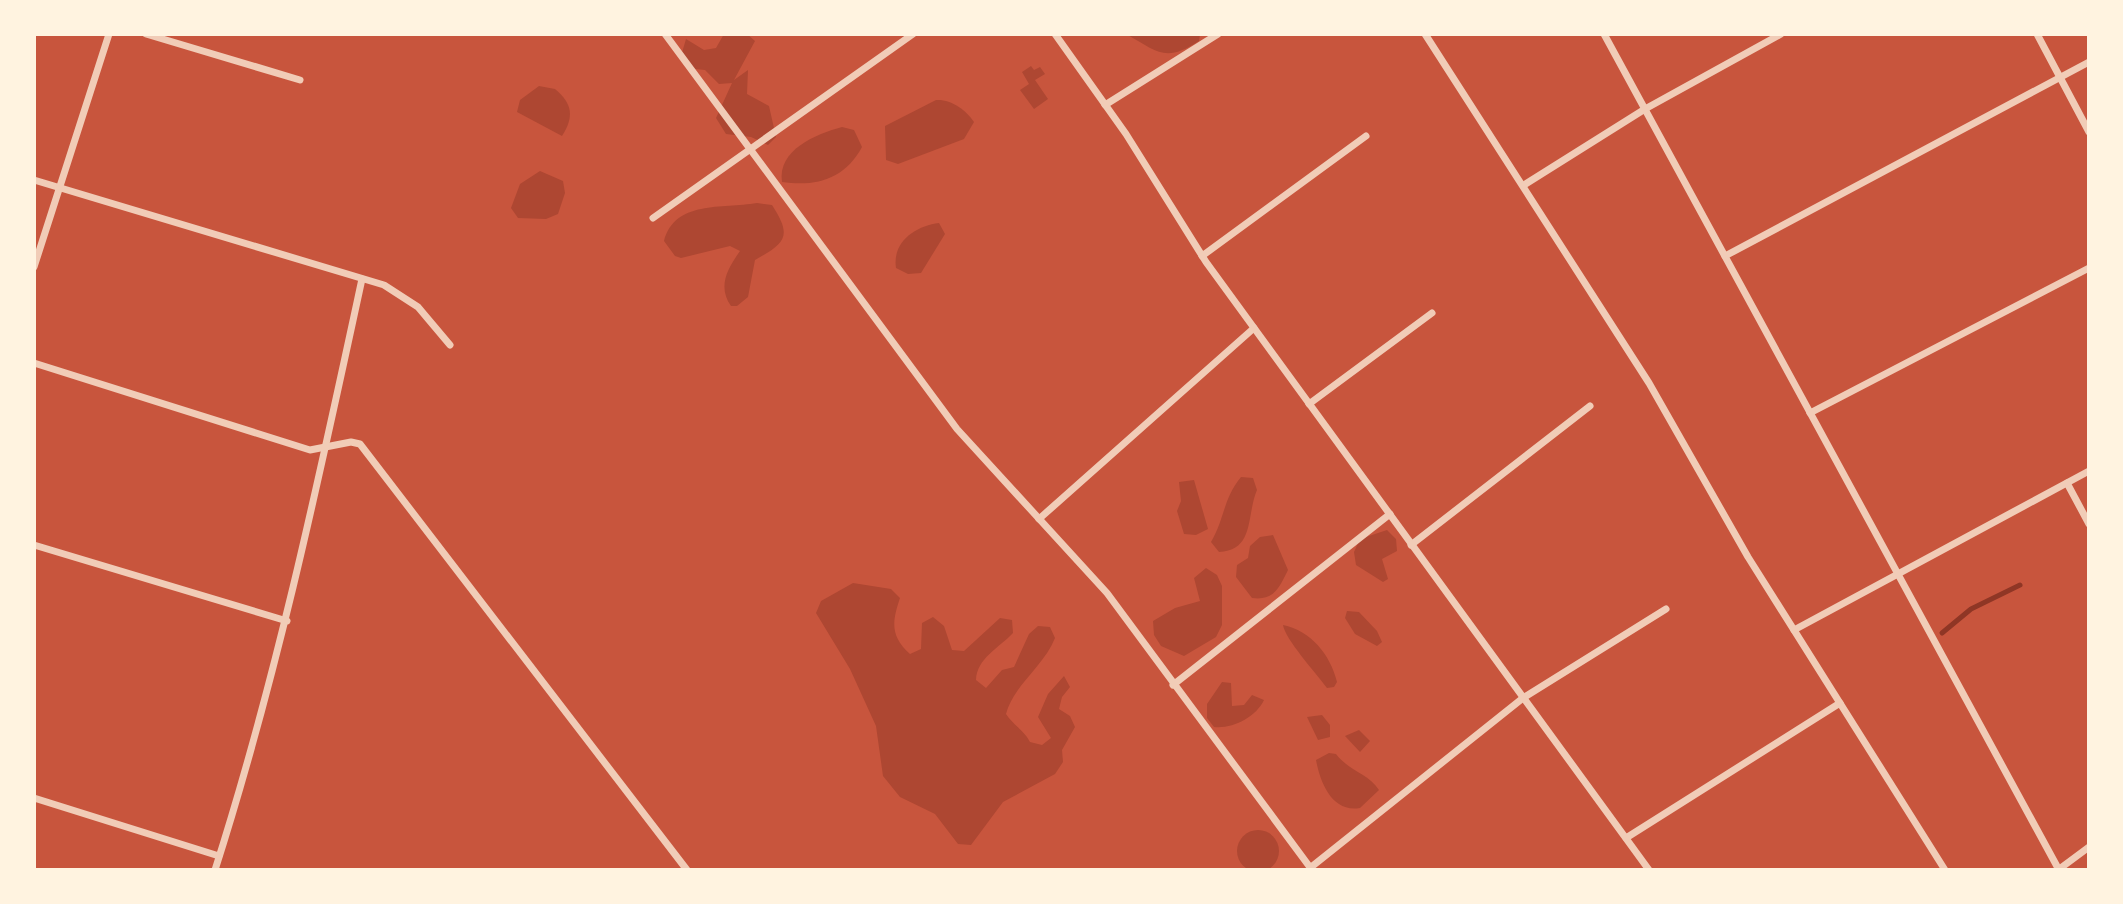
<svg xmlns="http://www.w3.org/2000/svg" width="2123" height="904" viewBox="0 0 2123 904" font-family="'Times New Roman',serif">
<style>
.green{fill:#ae4732}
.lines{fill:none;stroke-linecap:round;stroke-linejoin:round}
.stream{stroke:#8f3625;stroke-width:5}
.minor{stroke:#f1ccb7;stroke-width:7}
</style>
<rect width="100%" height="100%" fill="#c8553d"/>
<g class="green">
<path d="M724,34H747L755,41L734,80L748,70L747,94L769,106L776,137L768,145L751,137L726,134L716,118L732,83L719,84L705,70L686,68L681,56L686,39L704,50L716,48Z"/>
<path d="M1126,34H1200L1199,41C1165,63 1158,52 1126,34Z"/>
<path d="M1031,66L1034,70L1040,67L1045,74L1035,80L1048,99L1034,109L1020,90L1029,84L1022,72Z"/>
<path d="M539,86L555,89C573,104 574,117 562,136L517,112L520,100Z"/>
<path d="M936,100C951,99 966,110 974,122L964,139L898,164L886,160L885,126Z"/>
<path d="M842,127L854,130L862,147C845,179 816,187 782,182C777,150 816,134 842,127Z"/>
<path d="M540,171L563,181L565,193L558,214L546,219L518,218L511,208L520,184Z"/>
<path d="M757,203L772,205C793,237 785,243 755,260L748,297L737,306H731C717,286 728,268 740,251L730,246L681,258L675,256L664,241C675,200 722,209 757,203Z"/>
<path d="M939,223L945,234L921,273L908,274L896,268C892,241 916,226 939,223Z"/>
<path d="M1241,477L1253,478L1257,490C1246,516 1255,550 1219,552L1211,542C1225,518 1223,499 1241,477Z"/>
<path d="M1194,480L1208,529L1196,535L1184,534L1177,511L1181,501L1179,482Z"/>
<path d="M1387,530L1396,539L1397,551L1382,559L1388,579L1383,582L1356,565L1354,552L1360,539Z"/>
<path d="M1273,535L1288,570C1279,588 1274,601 1252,598L1236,577L1237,565L1248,558L1250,546L1260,537Z"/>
<path d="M1206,568L1217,575L1222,586V625L1216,637L1184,656L1161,646L1154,635L1153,621L1175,608L1200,601L1194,578Z"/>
<path d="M853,583L891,589L900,598C892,622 890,636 910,654L921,649L922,623L933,617L944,626L952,650L964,651L1000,618L1012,620L1013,633C999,648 977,658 976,680L986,688L1002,670L1014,667L1029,634L1038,626L1050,627L1055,638C1044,666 1013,686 1006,714C1014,726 1024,730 1030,742L1042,745L1051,738L1038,717L1048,694L1064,676L1070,687L1062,697L1059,709L1070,716L1075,727L1062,750L1063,762L1055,774L1003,802L971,845L958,844L935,814L900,797L883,776L876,726L850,669L816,613L821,601Z"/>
<path d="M1347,611L1359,612L1377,631L1382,642L1377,646L1355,634L1345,618Z"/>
<path d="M1283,625C1311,631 1330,654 1337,682L1334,687L1327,688C1316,673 1285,639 1283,625Z"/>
<path d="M1222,682L1231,683L1232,706L1244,705L1252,695L1264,700C1256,717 1233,729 1214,727L1207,718V704Z"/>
<path d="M1322,715L1330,725V737L1318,740L1307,717Z"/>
<path d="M1359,730L1370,741L1360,752L1345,736Z"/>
<path d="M1329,753L1336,754C1350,772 1368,773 1379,790L1360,808C1332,813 1320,782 1316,760Z"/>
<circle cx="1258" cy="851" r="21"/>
</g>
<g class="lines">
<path class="stream" d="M1942,633L1971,609L2020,585"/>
<g class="minor">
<path d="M146,34L300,80"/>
<path d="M665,34L957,429L1107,593L1312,870"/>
<path d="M1055,34L1126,134L1206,262L1649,870"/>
<path d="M1425,34L1649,383L1748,557L1945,870"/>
<path d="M1604,34L2059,870"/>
<path d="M2037,34L2089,132"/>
<path d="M1105,105L1218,34"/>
<path d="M34,180L384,285L418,307L450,345"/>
<path d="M1524,185L1645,109L1781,34"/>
<path d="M653,218L913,34"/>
<path d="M1202,256L1366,136"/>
<path d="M1725,256L2089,62"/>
<path d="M34,267L109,34"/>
<path d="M34,363L310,450L351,442L360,444L687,870"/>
<path d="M1309,404L1432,313"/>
<path d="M1810,413L2089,268"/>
<path d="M2067,483L2089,524"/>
<path d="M1039,519L1254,328"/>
<path d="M34,545L287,621"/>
<path d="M1411,545L1590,406"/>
<path d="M1794,630L2089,471"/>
<path d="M1173,685L1390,514"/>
<path d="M34,798L219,856"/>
<path d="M1626,838L1840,703"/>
<path d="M1310,868L1523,698L1666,609"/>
<path d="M215,870C277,676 319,478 362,279"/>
<path d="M2058,870L2089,847"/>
</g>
</g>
<rect width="2123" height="904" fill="none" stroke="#fff3e0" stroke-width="72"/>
</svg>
